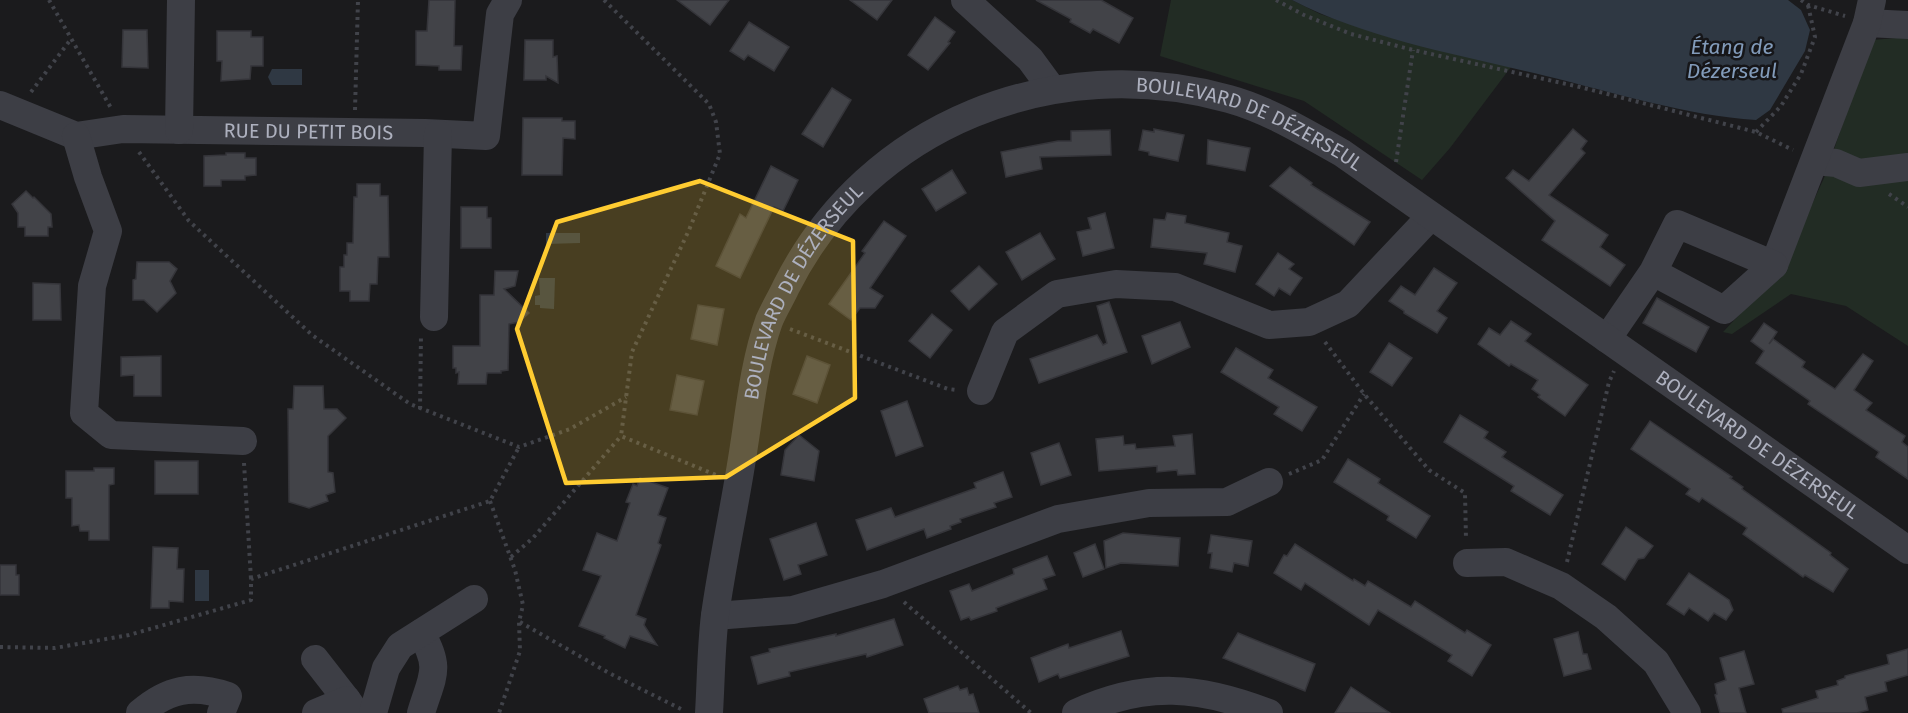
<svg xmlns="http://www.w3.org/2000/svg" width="1908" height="713" viewBox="0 0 1908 713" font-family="'Fira Sans',sans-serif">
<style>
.green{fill:#222c24}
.water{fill:#2f3843}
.building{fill:#424348;stroke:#35353a;stroke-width:1.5}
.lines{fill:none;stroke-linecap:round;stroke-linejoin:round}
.path{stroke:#41434a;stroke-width:4;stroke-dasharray:3 4.5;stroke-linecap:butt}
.minor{stroke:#3d3e45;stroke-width:28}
.marked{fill:#ffcc31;fill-opacity:0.2;stroke:#ffcc31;stroke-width:4.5;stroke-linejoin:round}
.labels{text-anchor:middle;stroke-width:5;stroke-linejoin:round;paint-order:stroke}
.street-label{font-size:20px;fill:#adb0be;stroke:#161619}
.water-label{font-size:21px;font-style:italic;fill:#829bba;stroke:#161619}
</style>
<rect width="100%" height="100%" fill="#1b1b1d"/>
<g class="green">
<path d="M1171,0H1292L1320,14L1389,37L1511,67L1450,148L1422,180L1304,101L1160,56Z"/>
<path d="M1908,37V346L1846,306L1791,294L1732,334L1723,332L1782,270L1824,178L1872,40Z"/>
</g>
<g class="water">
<path d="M1292,0H1788L1801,10L1810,30L1805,51L1770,110L1756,120C1688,116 1612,92 1546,76C1461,55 1370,40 1292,0Z"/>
<path d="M272,69H302V85H272L268,77Z"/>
<path d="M546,233H580V243L546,244Z"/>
<path d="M539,278H555L554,309L540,308V305H535V296L540,295Z"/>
<rect x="195" y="570" width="14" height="31"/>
</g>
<g class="building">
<path d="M429,0H455L454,46H462L461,70H439V66L416,65V31H427Z"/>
<path d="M677,0H729L710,25Z"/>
<path d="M850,0H892L877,20Z"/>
<path d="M1036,0H1101L1133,18L1119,43L1093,29L1090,33L1070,22L1071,19Z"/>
<path d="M935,17L955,32L948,42L950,43L928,70L908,55Z"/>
<path d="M749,22L789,47L774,71L748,55L744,60L730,51Z"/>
<path d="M123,30H147L148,68L122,67Z"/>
<path d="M217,31H251V37H263V66H251L250,79L221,81L222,61H217Z"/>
<path d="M525,40H553V57L557,56L558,83L546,76V80H524Z"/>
<path d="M832,88L851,100L823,147L802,134Z"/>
<path d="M523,118H562V121H575V139L563,138L562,175H522Z"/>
<path d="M1154,129L1184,135L1178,161L1149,155V152L1139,150L1143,130L1154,132Z"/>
<path d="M1573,129L1587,141L1581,149L1585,153L1549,195L1608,235L1600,247L1625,265L1610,286L1542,240L1555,221L1506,178L1513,170L1529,181Z"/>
<path d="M1110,130L1111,155L1040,157L1042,169L1006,177L1001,152L1058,141H1071V131Z"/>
<path d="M1208,140L1250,148L1245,171L1207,164Z"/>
<path d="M226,153H245V158H256V175L245,176V180H221V186H204V156L226,155Z"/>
<path d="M771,166L798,180L783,211L774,207L740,278L716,266L740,214L746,218Z"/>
<path d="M1290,167L1312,183L1311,185L1370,222L1354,245L1270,186Z"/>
<path d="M952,170L966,193L936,211L922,189Z"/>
<path d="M357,184H380V196H388L389,257H378L377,284H370L369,301H350V291H340V267H344V255H347V243H353L354,197H357Z"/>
<path d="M26,191L33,198L34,197L51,214L52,227H48V236H25V227H18V213L12,204Z"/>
<path d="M461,207H487V218H491V248H461Z"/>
<path d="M1105,213L1114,248L1083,256L1077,232L1091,229L1088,218Z"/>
<path d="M1167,213L1186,216L1185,223L1229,233L1227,242L1242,246L1235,272L1204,264L1207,253L1151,247L1154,219L1165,220Z"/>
<path d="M884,221L906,236L870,288L883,296L875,308H860L851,320L829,304L865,253L862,251Z"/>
<path d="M1040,233L1055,259L1022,280L1006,252Z"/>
<path d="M1278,253L1294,264L1289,269L1302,278L1290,295L1279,288L1274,296L1256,284Z"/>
<path d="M137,262H169L177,269L170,281L176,293L157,312L144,300H133V280L136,279Z"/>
<path d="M979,266L997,284L969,310L951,291Z"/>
<path d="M1434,268L1457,283L1437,311L1447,318L1437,333L1404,313V311L1389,301L1401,286L1415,295Z"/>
<path d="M495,271H518L515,286L504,289L529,313L519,322L509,324L508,370L501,371V373H487L486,384H458L459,372L456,373V368H453V346H480V295H494Z"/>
<path d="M33,283L60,284L61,320H33Z"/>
<path d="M1657,298L1709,327L1696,352L1643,323Z"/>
<path d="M1109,302L1127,352L1039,383L1030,359L1097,335L1103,345L1107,343L1097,306Z"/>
<path d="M698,305L724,309L717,345L691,339Z"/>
<path d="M932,314L952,330L930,358L909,341Z"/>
<path d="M1511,321L1531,334L1525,341L1588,385L1565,416L1538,397L1540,395L1532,389L1538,380L1511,364L1509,366L1478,344L1489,328L1500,335Z"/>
<path d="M1180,322L1190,347L1152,364L1142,336Z"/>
<path d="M1764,323L1777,332L1769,344L1773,339L1805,362L1802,367L1835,389L1863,354L1873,361L1854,390L1872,403L1866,410L1905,436L1902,442L1908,447V479L1876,457L1879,452L1808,404L1810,401L1756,363L1764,351L1751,341Z"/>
<path d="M1389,343L1412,358L1392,386L1370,372Z"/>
<path d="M1236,348L1273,370L1268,378L1317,407L1302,431L1274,414L1279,407L1221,372Z"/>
<path d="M161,356V396H134V375L121,376V357Z"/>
<path d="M807,356L830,365L817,403L793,394Z"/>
<path d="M677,375L704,381L697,415L670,410Z"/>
<path d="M294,386H323L324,409H337L346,418L328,436V472L333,473L335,492L326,495L328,501L309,508L289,502L288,409H293Z"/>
<path d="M907,401L923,446L896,456L881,411Z"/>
<path d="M1460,415L1488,432L1484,438L1506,452L1502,457L1563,495L1550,515L1511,491L1514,486L1444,442Z"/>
<path d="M1650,421L1732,477L1730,478L1743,487L1742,489L1831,553L1830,555L1848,569L1833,592L1805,575L1803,577L1743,534L1747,528L1702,498L1699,502L1686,494L1690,489L1631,449Z"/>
<path d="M1192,434L1195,474L1178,475L1177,470L1157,472V466L1099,471L1096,439L1123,436L1124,445L1135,444L1136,449L1175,446L1173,436Z"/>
<path d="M799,435L819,451L814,481L781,475L785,450Z"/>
<path d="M1059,443L1071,475L1041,485L1031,453Z"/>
<path d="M1348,459L1380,479L1378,483L1430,516L1416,538L1387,520L1389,516L1334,482Z"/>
<rect x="155" y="461" width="43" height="33"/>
<path d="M94,468H114V484L109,485V540H89V531H80L79,525L72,526V498H66V471H94Z"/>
<path d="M1003,472L1012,497L994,503L996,507L960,519L961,522L950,526L951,529L927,538L924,529L867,550L856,520L891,508L895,517L976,488L974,483Z"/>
<path d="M640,478L668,488L658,515L666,518L658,543L661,545L636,615L646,619L644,625L657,645L630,636L625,648L604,638L605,636L579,626L601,576L583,570L597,533L617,541L630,503L626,502L633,484L637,486Z"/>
<path d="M816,523L827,555L798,565L801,574L784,580L770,539Z"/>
<path d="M1626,527L1653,546L1644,558L1638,559L1625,580L1602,564Z"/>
<path d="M1123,533L1180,538L1178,566L1121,563L1106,568L1104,541Z"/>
<path d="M1211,535L1252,541L1248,566L1234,563L1232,572L1210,568L1212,553H1208Z"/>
<path d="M1095,544L1104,569L1083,577L1074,553Z"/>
<path d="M1295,544L1353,581L1354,579L1365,586L1368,581L1411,607L1415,601L1465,633L1467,630L1491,645L1472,676L1448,661L1452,655L1378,610L1369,625L1305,583L1301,590L1274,573L1284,555L1287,556Z"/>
<path d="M153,547L178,548L177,569H184L183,602L169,601V608H151Z"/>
<path d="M1047,556L1055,575L1043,579L1047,589L996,608L997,611L971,620L969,617L961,620L950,591L969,584L972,591L1014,574L1013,569Z"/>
<path d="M0,565H16V575H19V595H0Z"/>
<path d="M1689,573L1729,600L1733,610L1726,620L1714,613L1708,621L1689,608L1684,615L1667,604Z"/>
<path d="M894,619L903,645L867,657L866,654L789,672L790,676L758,684L751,657L770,652L769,649L836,634V636Z"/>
<path d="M1121,631L1129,656L1060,678L1058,674L1039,682L1031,658L1068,644L1069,648Z"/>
<path d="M1578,632L1583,654H1587L1591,669L1564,676L1554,639Z"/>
<path d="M1238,633L1315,664L1305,691L1223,658Z"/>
<path d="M1908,649V675L1885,682L1887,691L1865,697L1868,710L1857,713H1783L1782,709L1818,698L1816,691L1838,685L1837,681L1845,678V676L1889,664L1887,655Z"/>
<path d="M1744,651L1754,684L1739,688L1746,713H1720L1715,695L1717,694L1715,684L1726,680L1720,658Z"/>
<path d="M958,686L960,690L967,688L969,695L973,694L979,713H929L924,699Z"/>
<path d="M1351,687L1390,713H1335Z"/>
</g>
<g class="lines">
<g class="path">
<path d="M49,0L111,108"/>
<path d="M604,0L709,104L716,122L720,154L689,230L632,352L621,436L716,475"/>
<path d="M1276,0L1304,15L1351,34L1413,50L1580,87L1756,132L1793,150"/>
<path d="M1801,0L1808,5L1845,16"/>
<path d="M31,92L71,39"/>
<path d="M355,110L358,0"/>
<path d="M1756,132L1781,106L1801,74L1815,37L1808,5"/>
<path d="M139,152L189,221L312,335L410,404L519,447L570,429L626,397"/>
<path d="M1396,162L1413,50"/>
<path d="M1889,194L1908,207"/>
<path d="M790,329L948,389L957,390"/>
<path d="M1325,342L1364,394L1429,470L1465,493L1466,539"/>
<path d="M420,409L421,335"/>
<path d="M244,463L251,579"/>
<path d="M1289,474L1322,460L1364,394"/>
<path d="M490,501L515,570L523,605L519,622L520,651L499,713"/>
<path d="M511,557L533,538L621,436"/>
<path d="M1567,562L1609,382L1614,371"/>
<path d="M904,602L1031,713"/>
<path d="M520,622L609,673L685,711"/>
<path d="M0,647L55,648L129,635L251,600V579L490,501L519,447"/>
</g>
<g class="minor">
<path d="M965,0L1030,59L1052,89"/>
<path d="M1867,23L1908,25"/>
<path id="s1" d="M0,105L76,136L123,129L425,133L486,136L500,14L508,0"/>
<path d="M179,130L181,0"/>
<path d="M76,136L88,177L108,231L92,286L84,413L111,435L243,441"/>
<path d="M1815,161L1836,163L1859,173L1908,167"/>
<path d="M1774,265L1867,23L1872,0"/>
<path d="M434,317L438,134"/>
<path d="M1607,339L1653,272L1677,224L1774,265L1724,310L1653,272"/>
<path d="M981,391L1005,332L1057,294L1116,284L1175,287L1269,325L1309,322L1348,304L1431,216"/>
<path d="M1467,563L1506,562L1561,586L1606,617L1656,662L1687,713"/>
<path d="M715,616L793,610L883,584L1058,519L1149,503L1227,502L1269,482"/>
<path d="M421,633C442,669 432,676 421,713"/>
<path d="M315,659L347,700"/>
<path d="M140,713C168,689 192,684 228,696L221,713"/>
<path d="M316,713L347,700L356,713"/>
<path d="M373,713L386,668L400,646L474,599"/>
<path id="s2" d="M709,713C711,681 711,647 715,615C722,565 733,515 741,465C749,418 753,366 769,321C774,309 781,298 786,287C868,123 1055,51 1229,99C1269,110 1306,133 1342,153L1908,550"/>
<path d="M1076,713C1146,681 1199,686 1269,713"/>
</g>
</g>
<path class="marked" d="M700,181L853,241L855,398L726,477L566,483L517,329L557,222Z"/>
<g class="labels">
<g class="street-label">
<text dy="7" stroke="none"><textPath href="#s2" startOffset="984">BOULEVARD DE DÉZERSEUL</textPath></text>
<text dy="7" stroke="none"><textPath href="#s1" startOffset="315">RUE DU PETIT BOIS</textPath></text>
<text dy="7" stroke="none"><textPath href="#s2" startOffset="438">BOULEVARD DE DÉZERSEUL</textPath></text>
<text dy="7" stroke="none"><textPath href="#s2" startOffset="1590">BOULEVARD DE DÉZERSEUL</textPath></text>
</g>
<g class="water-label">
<text x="1732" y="54">Étang de<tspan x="1732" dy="24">Dézerseul</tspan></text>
</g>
</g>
</svg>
